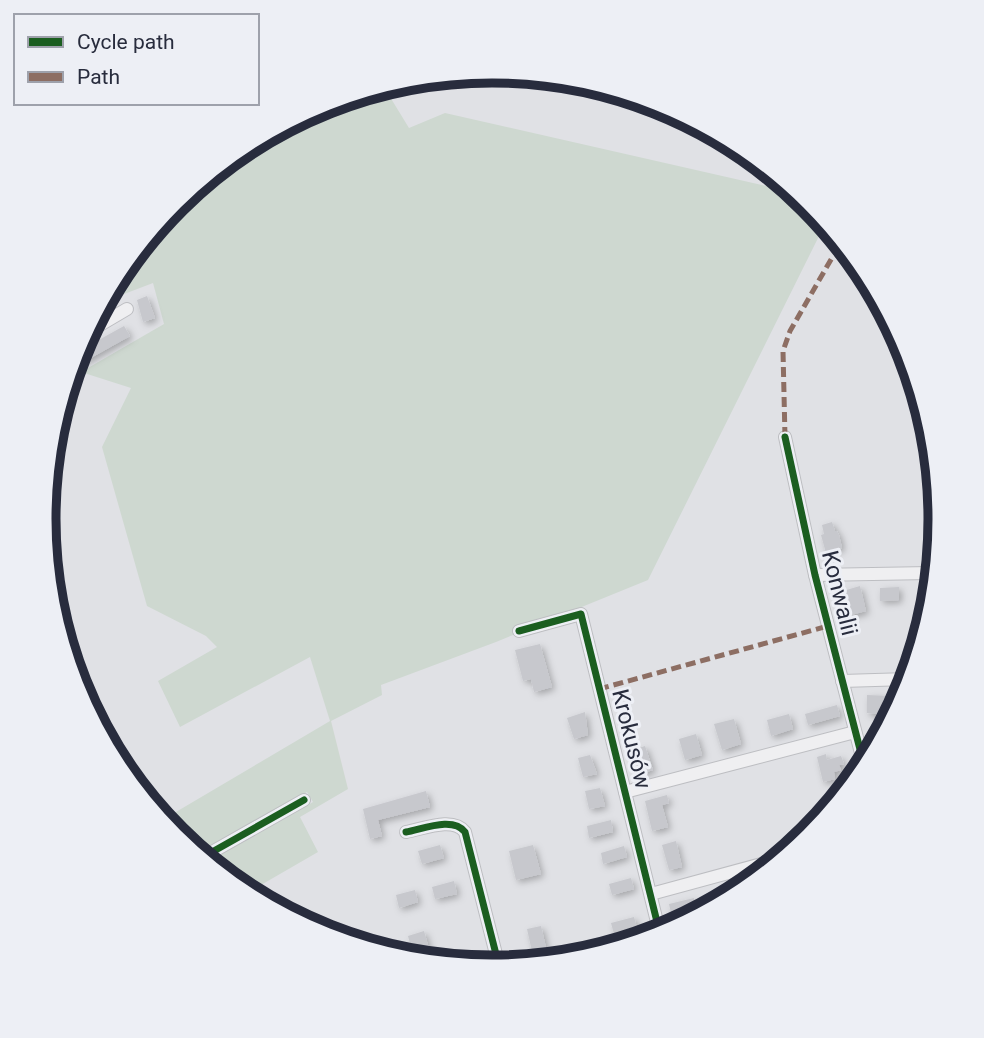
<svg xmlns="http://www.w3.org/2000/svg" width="984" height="1038" viewBox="0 0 984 1038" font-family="Roboto,sans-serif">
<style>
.green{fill:#ced8d0}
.building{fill:#c7c8cd;filter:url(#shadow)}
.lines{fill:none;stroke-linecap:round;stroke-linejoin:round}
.minor-casing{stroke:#bdbec2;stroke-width:14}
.minor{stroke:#efeff1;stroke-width:12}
.quiet{stroke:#8d6e63;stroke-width:5;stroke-dasharray:10 5;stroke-linecap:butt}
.cycleway-casing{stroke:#edeff5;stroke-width:11}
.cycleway{stroke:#1b5e20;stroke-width:7}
.labels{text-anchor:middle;stroke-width:6;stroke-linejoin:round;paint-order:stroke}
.street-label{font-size:23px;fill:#282c3d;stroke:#edeff5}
.rim{fill:none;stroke:#282c3d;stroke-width:9}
</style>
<defs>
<filter id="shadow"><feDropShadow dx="3" dy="3" stdDeviation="3.5" flood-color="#0004"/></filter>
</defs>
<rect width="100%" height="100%" fill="#e0e1e5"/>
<path class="green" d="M387,92L409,128L445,113L793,192L807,201L822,230L648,580L496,642L381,685L382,695L331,721L348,789L300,817L318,852L254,889L211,860L313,802L307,792L199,852L175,836L164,819L330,721L310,657L180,727L158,681L217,647L206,636L147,606L102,447L131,388L81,372L164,324L153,283L111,299L175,202L298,120L360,97Z"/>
<g class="building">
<path d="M147,296L155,318L143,322L137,300Z"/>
<path d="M124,326L130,336L78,365L75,361L77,352Z"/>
<path d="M832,522L835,531H837L839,535L842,548L826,553L821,535L824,534L822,525Z"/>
<path d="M860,586L866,611L847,616L844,605L839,607L836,593Z"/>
<path d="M899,587V600L880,601V588Z"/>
<path d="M540,644L552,687L534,692L531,679L523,681L515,650Z"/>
<path d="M867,695L890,696V714L876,735V714L867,713Z"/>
<path d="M837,705L840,716L808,725L805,714Z"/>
<path d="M585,712L588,735L574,739L567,718Z"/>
<path d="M789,714L793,729L771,736L767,720Z"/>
<path d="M734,719L741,744L722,750L714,724Z"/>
<path d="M696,734L702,755L685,760L679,739Z"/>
<path d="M645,746L653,770L640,774L633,750Z"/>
<path d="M826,754L827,760L841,756L844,764L839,765L841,770L834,772L835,779L823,782L817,757Z"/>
<path d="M590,755L597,774L583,777L578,758Z"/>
<path d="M600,788L605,806L589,809L585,791Z"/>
<path d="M426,791L430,807L378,820L382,836L370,839L363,809Z"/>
<path d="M667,795L669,803L662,805L668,827L652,831L645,801Z"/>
<path d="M611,820L613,832L589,838L587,826Z"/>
<path d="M676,841L682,867L669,870L662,845Z"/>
<path d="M440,845L444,858L422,864L418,851Z"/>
<path d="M533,845L541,874L516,880L509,851Z"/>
<path d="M624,846L627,857L603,864L601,853Z"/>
<path d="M631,878L634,889L612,895L609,884Z"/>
<path d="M454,881L457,894L435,899L432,887Z"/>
<path d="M415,890L418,902L399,908L396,895Z"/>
<path d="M694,898L697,911L680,922L677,912L671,913L669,904Z"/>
<path d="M634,917L637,928L614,934L611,923Z"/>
<path d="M541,926L547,952L533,956L527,929Z"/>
<path d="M424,931L429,949L412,951L408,936Z"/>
</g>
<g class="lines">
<defs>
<g id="minor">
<path d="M88,332L127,309"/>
<path d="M785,437L815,575L862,757"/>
<path d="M815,575L930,573"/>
<path d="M519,631L581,614L660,934"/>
<path d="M842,681L908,679"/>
<path d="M625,792L855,732"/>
<path d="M406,832C423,829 453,816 465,832L499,966"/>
<path d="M205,856L304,800"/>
<path d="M651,894L769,862"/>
</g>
</defs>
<use href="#minor" class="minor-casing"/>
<use href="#minor" class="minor"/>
<g class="quiet">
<path d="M785,437L783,351L790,331L833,256L841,251"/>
<path d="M599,689L828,626"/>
</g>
<defs>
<g id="cycleway">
<path d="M785,437L815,575L862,757"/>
<path d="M519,631L581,614L660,934"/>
<path d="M406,832C423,829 453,816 465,832L499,966"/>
<path d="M205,856L304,800"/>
</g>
</defs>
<use href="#cycleway" class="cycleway-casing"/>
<use href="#cycleway" class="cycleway"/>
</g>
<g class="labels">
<g class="street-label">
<text transform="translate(840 593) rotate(76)" y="8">Konwalii</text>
<text transform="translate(632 739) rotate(76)" y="8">Krokusów</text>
</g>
</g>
<path d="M0 0H984V1038H0ZM56 519a436 436 0 1 1 872 0a436 436 0 1 1-872 0Z" fill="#edeff5" fill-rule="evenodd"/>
<path class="rim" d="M56 519a436 436 0 1 1 872 0a436 436 0 1 1-872 0Z"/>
<rect x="14" y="14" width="245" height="91" fill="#edeff5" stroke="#9ea1ab" stroke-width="2"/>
<rect x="28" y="37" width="35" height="10" fill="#1b5e20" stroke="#9ea1ab" stroke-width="2"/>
<text x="77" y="49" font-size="21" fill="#282c3d">Cycle path</text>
<rect x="28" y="72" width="35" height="10" fill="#8d6e63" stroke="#9ea1ab" stroke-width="2"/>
<text x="77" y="84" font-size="21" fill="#282c3d">Path</text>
</svg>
